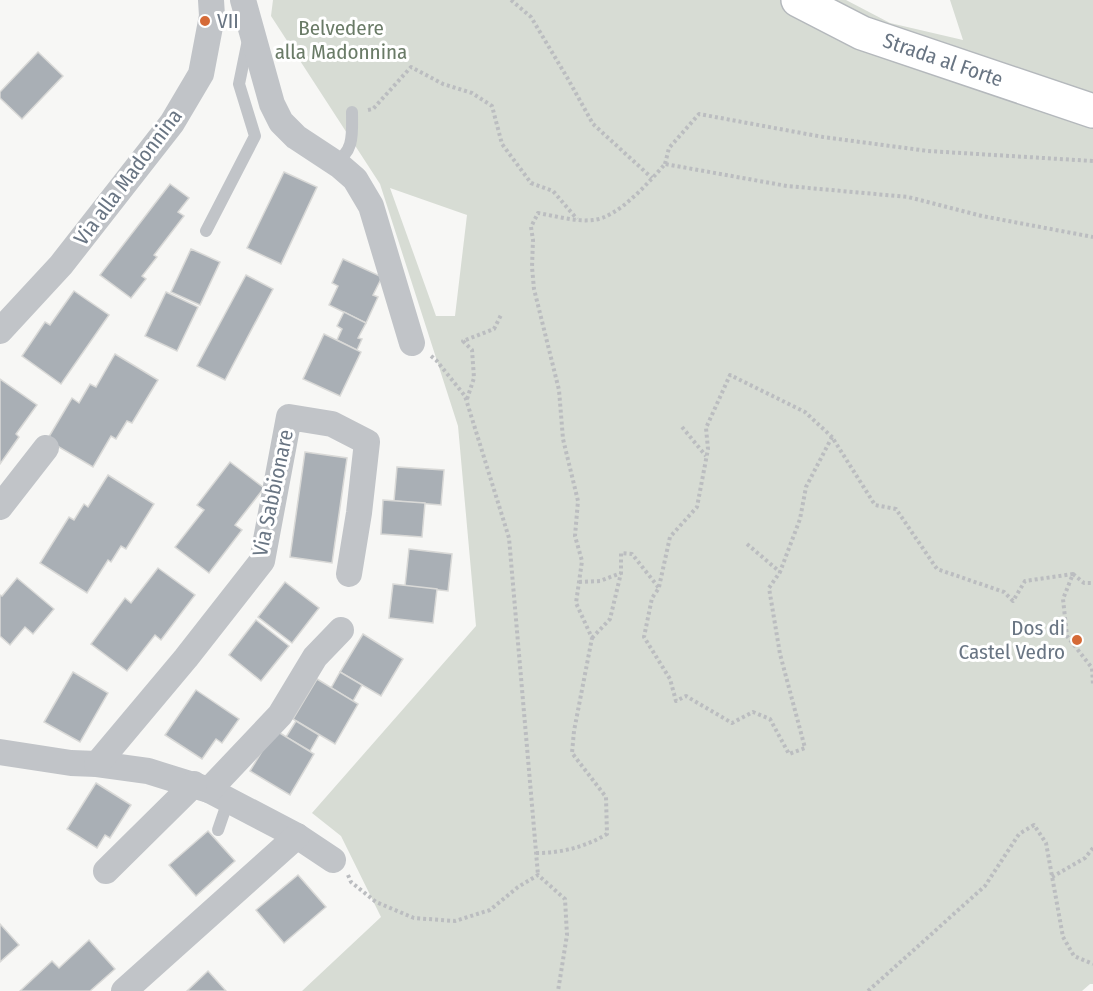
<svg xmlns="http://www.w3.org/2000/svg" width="1093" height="991" viewBox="0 0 1093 991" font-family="'Fira Sans Condensed',sans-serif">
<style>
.green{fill:#d7dcd4;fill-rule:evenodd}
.building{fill:#a9afb5;stroke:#d9d9d7;stroke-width:1.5}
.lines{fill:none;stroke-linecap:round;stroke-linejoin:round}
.secondary-casing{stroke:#b4b8bc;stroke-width:36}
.path{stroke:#bbbdc0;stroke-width:4;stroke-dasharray:3 3;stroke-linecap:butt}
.lane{stroke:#c1c4c8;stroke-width:12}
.street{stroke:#c1c4c8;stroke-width:26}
.secondary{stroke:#fff;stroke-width:33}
.poi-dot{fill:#d56a37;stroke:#fff;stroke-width:2}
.labels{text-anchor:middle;stroke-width:6;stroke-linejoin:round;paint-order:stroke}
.poi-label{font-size:21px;fill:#697583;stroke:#fff;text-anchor:start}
.park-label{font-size:21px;fill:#6a7b67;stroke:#fff}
.street-label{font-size:21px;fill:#697583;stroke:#fff}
</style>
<rect width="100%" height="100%" fill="#f7f7f5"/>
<path class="green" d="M273,0H846L890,23L963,40L950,0H1093V984H1090L1082,991H302L381,917L341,836L312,813L476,626L458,426L380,184L271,16ZM390,188L467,215L455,316H436Z"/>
<g class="building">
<path d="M38,52L63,76L22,119L0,98V92Z"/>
<path d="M284,172L317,187L281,264L247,248Z"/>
<path d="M170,184L189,198L178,212L184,216L154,255L157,257L142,276L146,279L131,298L100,275Z"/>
<path d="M191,249L220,262L200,305L171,292Z"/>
<path d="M343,259L382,277L373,295L378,297L366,323L329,305L338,286L332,283Z"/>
<path d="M246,275L273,289L225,380L197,366Z"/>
<path d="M74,291L109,315L61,384L22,356L45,322L50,325Z"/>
<path d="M166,292L198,307L177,351L145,336Z"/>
<path d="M344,312L366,323L358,338L362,339L357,350L337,340L342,329L337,326Z"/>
<path d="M324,334L361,352L340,396L303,379Z"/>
<path d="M115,354L158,380L132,423L127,421L116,439L111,436L93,467L47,440L72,398L79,403L90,384L96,387Z"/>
<path d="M0,379L37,405L16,434L19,437L0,464Z"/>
<path d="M305,452L347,458L332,563L290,557Z"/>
<path d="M230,462L264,488L235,525L242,530L209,573L175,547L204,510L197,505Z"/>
<path d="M397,467L444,470L441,505L394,501Z"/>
<path d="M108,475L154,504L126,549L121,546L111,562L108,560L87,593L40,563L69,517L74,520L84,504L88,507Z"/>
<path d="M383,500L425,503L422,537L381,534Z"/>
<path d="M409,549L452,554L448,591L405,586Z"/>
<path d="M158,568L195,595L161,640L155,635L127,671L91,644L125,598L131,603Z"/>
<path d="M17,578L54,609L33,634L25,627L10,645L0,636V595L2,596Z"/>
<path d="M285,582L319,608L292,643L258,617Z"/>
<path d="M393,584L437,589L433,623L389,618Z"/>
<path d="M256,620L289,646L261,681L229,655Z"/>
<path d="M363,634L403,659L381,696L340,672Z"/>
<path d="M73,672L108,693L80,742L44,722Z"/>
<path d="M340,672L362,685L353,701L331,688Z"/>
<path d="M317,679L358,704L335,744L293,719Z"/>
<path d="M196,690L239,719L222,743L216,739L202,759L165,735Z"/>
<path d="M296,721L319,735L310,751L286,737Z"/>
<path d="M275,730L314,754L290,795L250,771Z"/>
<path d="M96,783L131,805L110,838L105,835L97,848L67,829Z"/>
<path d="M208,831L235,861L196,896L169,865Z"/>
<path d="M298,875L326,907L284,943L256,910Z"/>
<path d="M0,924L19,945L0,962Z"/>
<path d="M89,940L115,969L90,991H20L52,961L59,968Z"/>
<path d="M208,971L226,991H187Z"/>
</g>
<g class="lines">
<defs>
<path id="secondary" d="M798,0L862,33L1093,111"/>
</defs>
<use href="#secondary" class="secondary-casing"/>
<g class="path">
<path d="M511,0L531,17L568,79L593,124L652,178"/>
<path d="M368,110L373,109L411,67L443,84L472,93L492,106L502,144L531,183L553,191L577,219"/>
<path d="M665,164L669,148L699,114L823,137L928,151L1093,161"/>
<path d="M431,356L436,360L465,396L509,538L538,875"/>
<path d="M467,399L474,378L472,350L463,341L494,329L501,315"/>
<path d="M682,427L706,456"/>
<path d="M747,544L780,572"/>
<path d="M1073,574L1084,583H1093"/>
<path d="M579,582L600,581L621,573"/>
<path d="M659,587L670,537L697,507L708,449L706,428L730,375L805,412L832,437"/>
<path d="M592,638L610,619L621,573V553L632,554L659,588L652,598L644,637L670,679L676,701L686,696L732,723L753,712L770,719L789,754L805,748L780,654L769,588L780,572L800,519L806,487L832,437L875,505L896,509L937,569L1004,592L1013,601L1025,581L1073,574L1063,599L1067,636L1092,668L1093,685"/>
<path d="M536,853C562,853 585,847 607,834L606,797L572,753L574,731L592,638L576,603L582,561L575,536L578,501L563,439L559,390L534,289L532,267L533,240L531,227L538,213C556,216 575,222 593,220C618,218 649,182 665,164L787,186L908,197L982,216L1093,237"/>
<path d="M348,875L351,882L376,902L414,918L455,921L490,910L518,887L538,875L565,899L567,935L558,991"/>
<path d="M1052,877L1085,858L1093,848"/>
<path d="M868,991L985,886L1019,834L1034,825L1046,843L1063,937L1074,956L1093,964"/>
</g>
<g class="lane">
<path d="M334,162C355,153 352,132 352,112"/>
<path d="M206,231L255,136L239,84L248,40"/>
<path d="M218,830L228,801"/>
</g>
<g class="street">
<path d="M243,0L272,104L281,122L296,137L340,166L355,179L371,206L412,343"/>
<path d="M0,331L61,265L172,123L201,74L212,16L211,0"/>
<path d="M0,507L46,448"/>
<path d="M0,752L71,763L97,764L148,771L209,790L297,836L333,860"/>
<path d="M97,764L186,658L262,561L289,417L332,424L367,442L359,513L349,574"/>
<path d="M209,790L280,715L315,657L341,630"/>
<path d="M106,871L194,784"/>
<path d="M124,991L297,836"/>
</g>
<use href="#secondary" class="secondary"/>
</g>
<g class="poi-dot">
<circle cx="205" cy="21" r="6"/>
<circle cx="1077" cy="640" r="6"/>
</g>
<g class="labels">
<g class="poi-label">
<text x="217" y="28">VII</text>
<text x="1065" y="635" text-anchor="end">Dos di<tspan x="1065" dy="24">Castel Vedro</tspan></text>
</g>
<g class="park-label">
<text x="341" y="35">Belvedere<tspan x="341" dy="24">alla Madonnina</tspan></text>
</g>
<g class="street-label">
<text transform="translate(943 60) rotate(19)" y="7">Strada al Forte</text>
<text transform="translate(128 177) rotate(-53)" y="7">Via alla Madonnina</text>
<text transform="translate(273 493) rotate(-78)" y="7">Via Sabbionare</text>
</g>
</g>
</svg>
